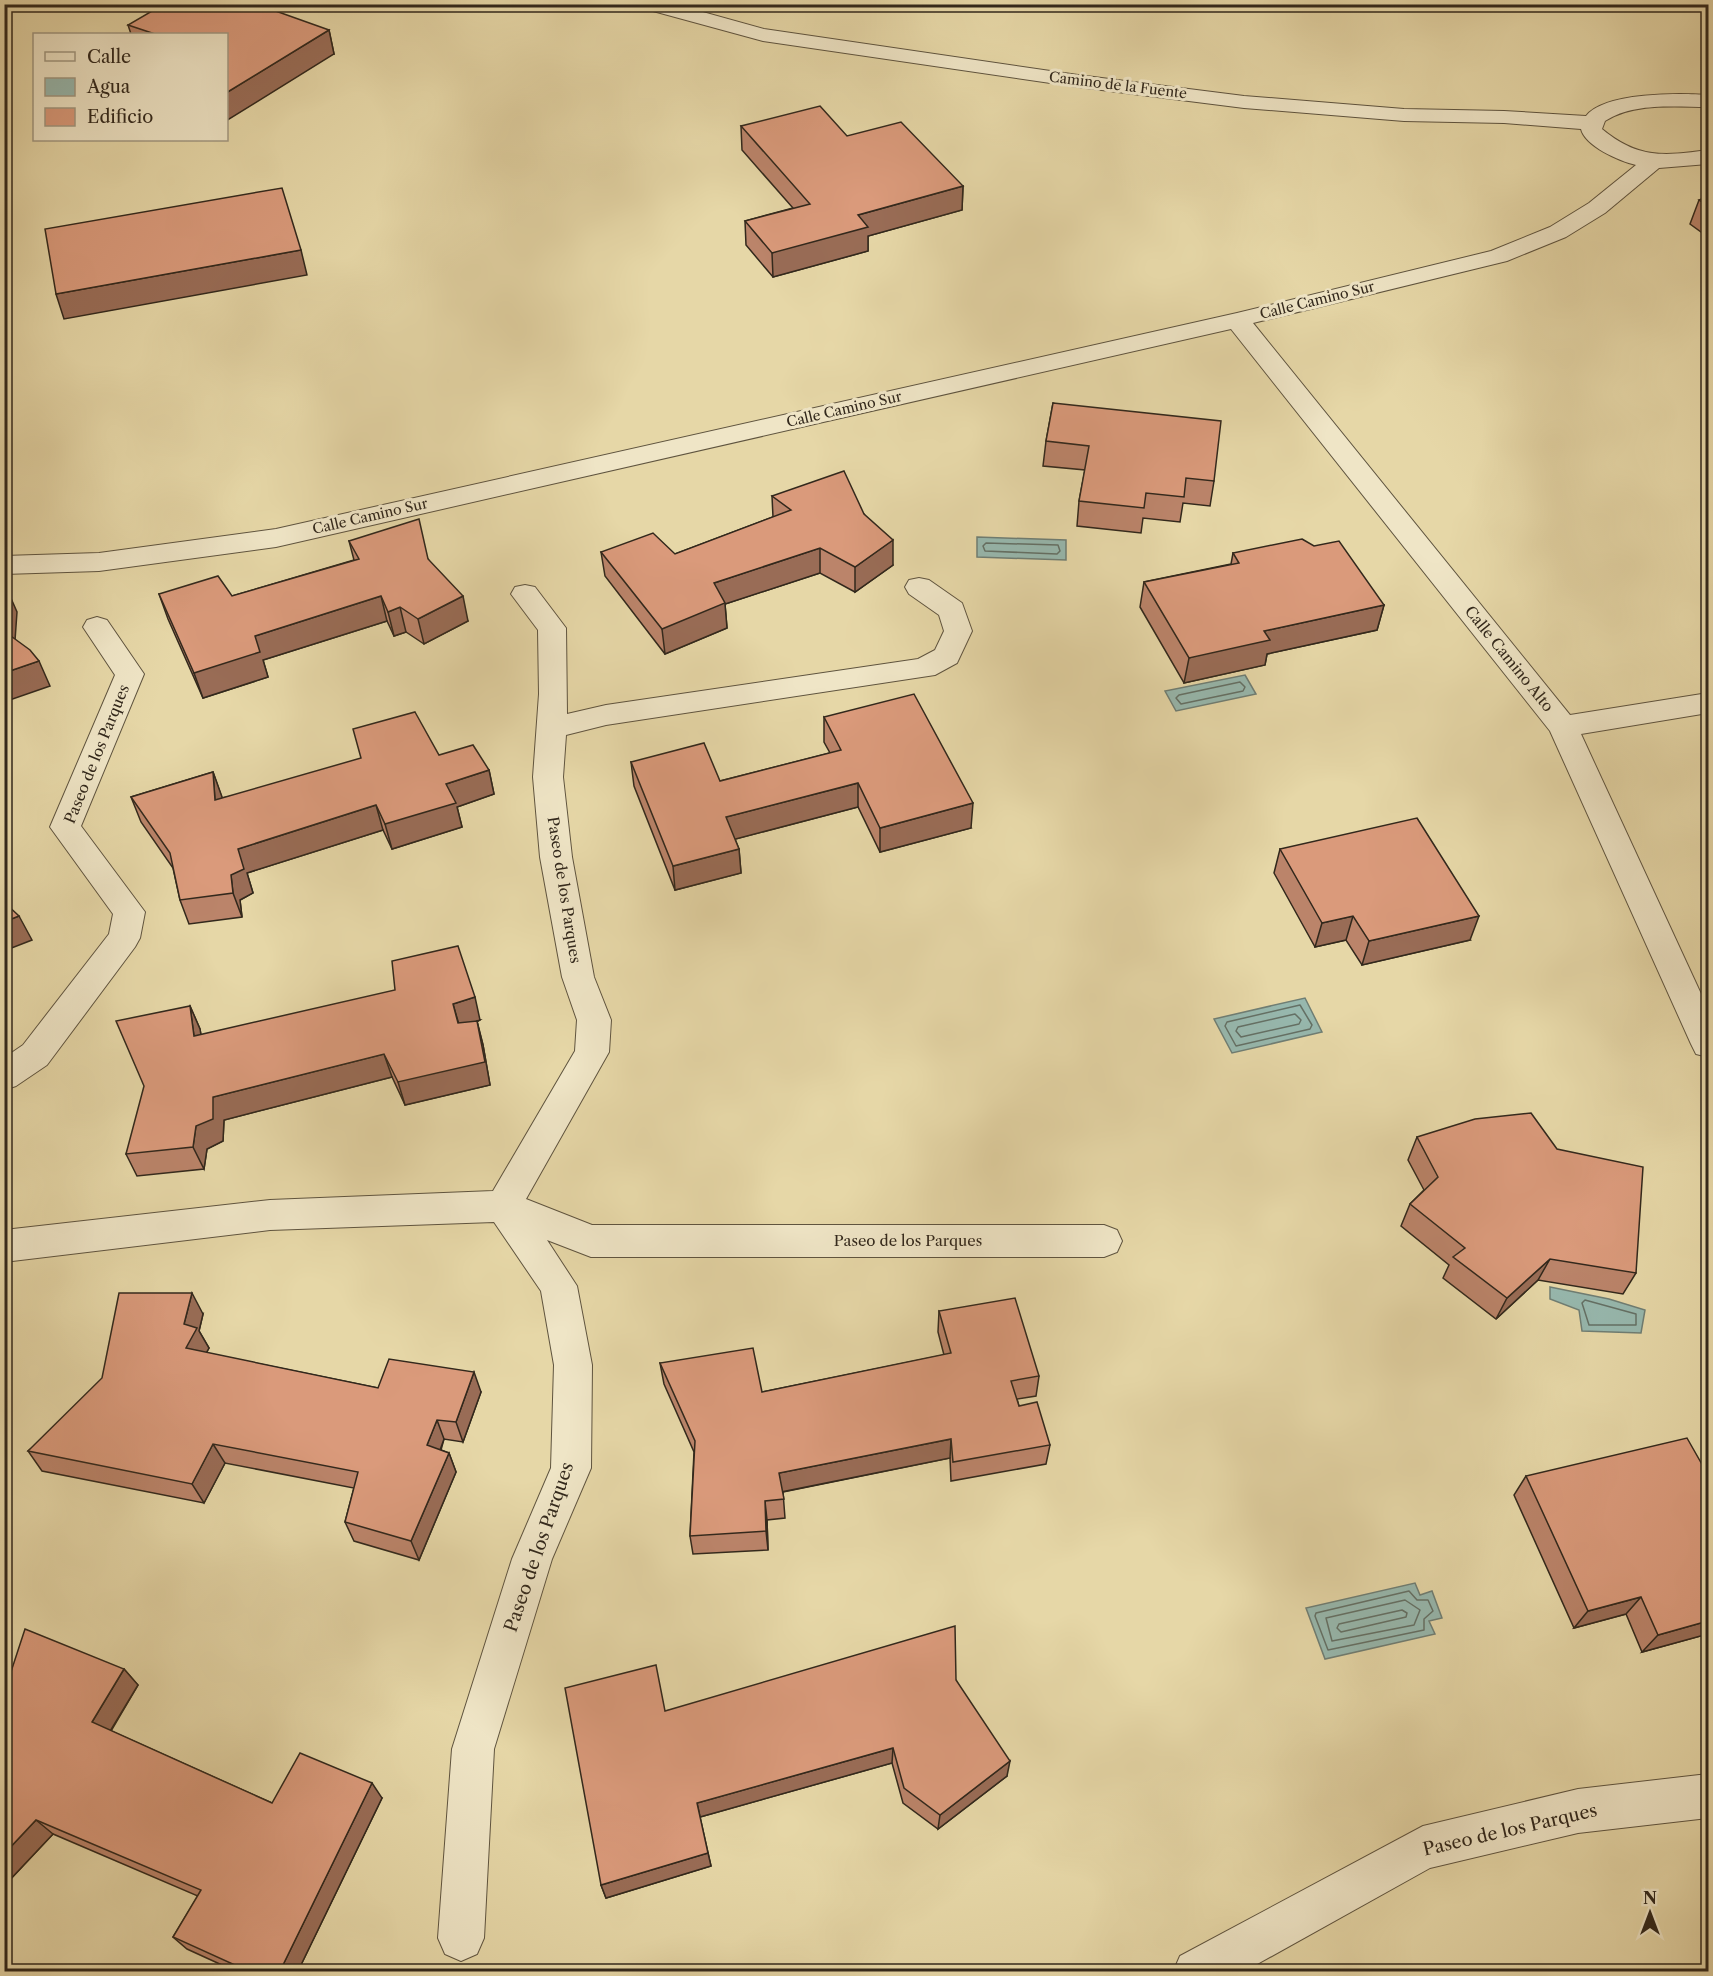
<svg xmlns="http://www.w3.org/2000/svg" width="1713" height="1976" viewBox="0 0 1713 1976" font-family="'Libre Caslon Text',serif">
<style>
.water{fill:#97b8ae;stroke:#6f7e74;stroke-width:1.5}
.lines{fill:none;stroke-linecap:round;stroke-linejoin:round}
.shore{stroke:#647065;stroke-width:1.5}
.street-casing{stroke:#5f543f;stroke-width:2}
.street{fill:#efe5c6;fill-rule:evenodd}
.wall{fill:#bb846a;stroke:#32281c;stroke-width:1.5}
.shaded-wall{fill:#996c56;stroke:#32281c;stroke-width:1.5}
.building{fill:#da9a7b;stroke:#32281c;stroke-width:1.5}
.labels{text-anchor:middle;stroke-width:6;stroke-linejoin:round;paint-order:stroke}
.far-street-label{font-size:14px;fill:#32281c;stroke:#efe5c6}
.street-label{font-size:15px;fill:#32281c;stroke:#efe5c6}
.near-street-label{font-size:18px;fill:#32281c;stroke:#efe5c6}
</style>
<rect width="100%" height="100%" fill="#e6d7a7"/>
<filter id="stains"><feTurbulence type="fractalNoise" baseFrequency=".00333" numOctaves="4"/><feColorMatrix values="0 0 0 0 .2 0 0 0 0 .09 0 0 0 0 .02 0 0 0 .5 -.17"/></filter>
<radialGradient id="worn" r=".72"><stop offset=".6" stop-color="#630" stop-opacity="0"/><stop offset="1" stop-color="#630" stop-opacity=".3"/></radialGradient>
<g class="water">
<path d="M977,537L1066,540V560L977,557Z"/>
<path d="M1245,675L1256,694L1176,711L1165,691Z"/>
<path d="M1305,998L1322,1032L1232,1053L1214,1019Z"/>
<path d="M1550,1287L1609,1299L1645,1310L1641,1333L1582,1331L1579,1310L1550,1299Z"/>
<path d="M1415,1583L1420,1595L1432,1591L1442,1618L1429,1621L1435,1634L1325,1659L1306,1608Z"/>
</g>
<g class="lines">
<g class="shore">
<path d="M986,543L1058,545L1060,551L1057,554L985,551L983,546Z"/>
<path d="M1240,682L1245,687L1243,691L1181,704L1176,698L1179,695Z"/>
<path d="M1300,1005L1312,1025L1310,1029L1236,1046L1225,1026L1227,1022Z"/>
<path d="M1295,1014L1301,1020L1299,1024L1241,1037L1236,1031L1238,1027Z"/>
<path d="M1585,1300L1636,1314V1325H1589L1582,1303Z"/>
<path d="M1409,1591L1417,1600H1428L1433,1611L1424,1619V1630L1328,1650L1315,1616L1316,1613Z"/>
<path d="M1405,1600L1420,1610L1414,1625L1332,1641L1326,1618Z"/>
<path d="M1402,1610L1407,1613L1406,1617L1341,1632L1337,1628L1339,1624Z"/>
</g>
<defs>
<g id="street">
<path d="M639,4H674L764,29L1078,75L1244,96L1404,109L1504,111L1586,116C1605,92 1680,93 1708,95V107C1676,107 1633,102 1605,121L1602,129C1638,159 1664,156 1708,150V164L1659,168L1605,213L1566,237L1507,261L1253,323L1570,715L1708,693V713L1581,734L1708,1009V1057L1696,1054L1691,1044L1550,731L1231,329L276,547L99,571L4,574V556L99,553L276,529L1237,313L1491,251L1550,227L1589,203L1636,165C1619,161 1585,146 1581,129L1504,123L1404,121L1244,108L1078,87L763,41L642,8Z"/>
<path d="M919,578L929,580L962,603L972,631L957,663L935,675L606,725L566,735L563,777L572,857L594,977L611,1020L609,1052L526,1199L592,1225H1104L1117,1230L1122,1241L1117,1252L1104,1257H591L547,1240L577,1286L592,1365L591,1468L552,1559L494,1749L484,1938L477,1954L461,1961L445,1954L438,1938L452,1749L512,1559L551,1468L554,1365L541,1291L494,1222L270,1230L4,1262V1230L270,1200L493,1191L575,1051L577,1020L562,977L540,857L533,777L539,694L538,630L511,594L515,587L525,585L535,587L566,628L567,714L606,705L918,659L935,650L944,631L939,615L909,594L905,587L909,580Z"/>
<path d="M97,617L107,620L144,674L81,826L145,912L140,938L135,947L47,1065L16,1086L4,1090V1058L23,1045L109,934L113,914L50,827L115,675L83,627L87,620Z"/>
<path d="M1708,1774V1818L1578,1833L1430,1868L1243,1972H1173L1180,1956L1423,1826L1578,1789Z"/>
</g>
</defs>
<use href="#street" class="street-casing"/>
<use href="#street" class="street"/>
</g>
<g class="wall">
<path d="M128,25L329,30L334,54L226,34H131Z"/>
<path d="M741,126L847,136L963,186L962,210L868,236V251L773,277L746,245L745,221L793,208L742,150Z"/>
<path d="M1708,197V237L1690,224L1699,200Z"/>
<path d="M1053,403L1214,481L1210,506L1183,503L1180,522L1143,518L1141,533L1077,526L1079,501L1085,470L1043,466L1046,441Z"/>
<path d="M772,496L864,514L893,565L855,592L820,573L725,604L727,628L665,654L605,576L601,552L675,554L773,517Z"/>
<path d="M349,541L428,559L468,621L424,644L406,632L394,636L387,621L263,660L268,677L203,698L168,619L159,594L232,596L354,560Z"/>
<path d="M1233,553L1384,605L1377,630L1267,654L1265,665L1184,683L1140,607L1144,582L1231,564Z"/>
<path d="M824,717L971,828L880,852L858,807L735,839L739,849L741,873L675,890L634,786L631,762L720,781L830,753L824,742Z"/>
<path d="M439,755L489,770L494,794L457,807L462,827L392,849L383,830L247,873L253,893L240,900L242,917L189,924L180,900L173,868L141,822L131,797L213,772L222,798Z"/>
<path d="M1280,849L1470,940L1362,965L1346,940L1315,947L1274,873Z"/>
<path d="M190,1006L200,1029L201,1035L480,1020L477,1022L483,1045L490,1085L405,1105L392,1077L224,1120L223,1141L207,1149L204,1169L137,1176L126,1154Z"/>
<path d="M1417,1137L1636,1273L1623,1294L1538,1280L1496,1319L1443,1278L1449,1265L1401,1226L1410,1204L1424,1190L1408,1160Z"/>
<path d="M939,1311L1039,1376L1036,1396L1017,1399L1019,1406L1050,1445L1046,1464L951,1481L950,1458L783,1492L785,1518L767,1520L768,1550L693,1554L690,1536L694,1452L664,1384L660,1363L762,1392L944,1355L938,1332Z"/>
<path d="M203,1314L199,1331L209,1348L206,1353L378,1388L481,1392L463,1442L444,1439L441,1450L449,1453L456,1472L419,1560L354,1541L345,1522L354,1488L225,1463L204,1503L42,1471L28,1451Z"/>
<path d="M1526,1476L1708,1634L1642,1652L1626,1614L1574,1628L1514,1495Z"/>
<path d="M124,1669L138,1685L111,1731L272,1803L382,1798L298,1971H235L187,1949L173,1937L198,1896L53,1834L4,1886V1693Z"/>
<path d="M956,1680L1007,1776L938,1829L903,1803L892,1763L700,1817L711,1866L606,1898L601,1885L665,1711Z"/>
</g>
<g class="shaded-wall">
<path d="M329,30L334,54L226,121V93Z"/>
<path d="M963,186L962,210L868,236V251L773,277L772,253L858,215Z"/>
<path d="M301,250L307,275L64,319L56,294Z"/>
<path d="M893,540V565L855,592V567Z"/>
<path d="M820,548V573L725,604L727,628L665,654L662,629L714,583Z"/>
<path d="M6,587L17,612L14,655L4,633V609Z"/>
<path d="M381,596L387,621L263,660L268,677L203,698L194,673L255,636Z"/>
<path d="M463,596L468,621L424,644L418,619Z"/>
<path d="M1384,605L1377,630L1267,654L1265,665L1184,683L1189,658L1264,631Z"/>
<path d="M400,607L406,632L394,636L388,612Z"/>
<path d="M39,661L50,686L4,702V673Z"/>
<path d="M489,770L494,794L457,807L462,827L392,849L385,824L446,784Z"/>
<path d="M213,772L222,797L224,824L215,800Z"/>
<path d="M858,783V807L728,841L726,817Z"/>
<path d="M973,803L971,828L880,852V828Z"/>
<path d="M376,805L383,830L247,873L253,893L240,900L242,917L233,893L231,875L238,849Z"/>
<path d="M739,849L741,873L675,890L673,866Z"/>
<path d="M19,916L32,940L4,951V922Z"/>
<path d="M1353,916L1346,940L1315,947L1322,923Z"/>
<path d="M1479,916L1470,940L1362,965L1369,941Z"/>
<path d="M475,997L480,1020L460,1028L453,1004Z"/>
<path d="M190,1006L200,1029L205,1060L194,1036Z"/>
<path d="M477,1021L483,1045L490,1085L405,1105L398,1082Z"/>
<path d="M384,1054L392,1077L224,1120L223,1141L207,1149L204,1169L193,1147L196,1126L213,1097Z"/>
<path d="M1550,1259L1538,1280L1496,1319L1507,1298Z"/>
<path d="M192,1293L203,1314L199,1331L209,1348L197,1369L186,1348L184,1324Z"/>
<path d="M474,1372L481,1392L463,1442L456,1422Z"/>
<path d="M437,1420L444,1439L435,1464L427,1445Z"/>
<path d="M951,1439L950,1458L781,1492L779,1473Z"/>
<path d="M213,1444L225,1463L204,1503L192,1484Z"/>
<path d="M449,1453L456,1472L419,1560L411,1541Z"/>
<path d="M765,1501L767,1520L768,1550L766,1531Z"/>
<path d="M1641,1597L1626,1614L1574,1628L1588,1611Z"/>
<path d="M1708,1621V1634L1642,1652L1658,1635Z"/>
<path d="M124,1669L138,1685L106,1738L92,1722Z"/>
<path d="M893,1748L892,1763L700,1817L697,1803Z"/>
<path d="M1010,1761L1007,1776L938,1829L940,1815Z"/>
<path d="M372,1783L382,1798L298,1971H280Z"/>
<path d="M36,1820L53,1834L4,1886V1854Z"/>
<path d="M708,1853L711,1866L606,1898L601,1885Z"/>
</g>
<g class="building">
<path d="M164,4H256L329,30L226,93V34H155L128,25Z"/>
<path d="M820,106L847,136L901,122L963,186L858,215L868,227L772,253L745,221L810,204L741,126Z"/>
<path d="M282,188L301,250L56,294L45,229Z"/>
<path d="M1708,197V206L1699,200Z"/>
<path d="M1053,403L1221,421L1214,481L1186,478L1184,497L1146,493L1144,508L1079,501L1089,446L1046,441Z"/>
<path d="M844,471L864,514L893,540L855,567L820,548L714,583L725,603L662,629L601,552L653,533L675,554L791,510L772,496Z"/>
<path d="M419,519L428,559L463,596L418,619L400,607L388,612L381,596L255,636L260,652L194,673L159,594L218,576L232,596L359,559L349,541Z"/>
<path d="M1302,539L1314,546L1339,541L1384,605L1264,631L1270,640L1189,658L1144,582L1239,563L1233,553Z"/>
<path d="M4,587H6L4,609Z"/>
<path d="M4,631L30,650L39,661L4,673Z"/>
<path d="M914,694L973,803L880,828L858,783L726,817L739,849L673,866L631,762L704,743L720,781L841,750L824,717Z"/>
<path d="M415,712L439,755L473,745L489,770L446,784L456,803L385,824L376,805L238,849L244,869L231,875L233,893L180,900L170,853L131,797L213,772L215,800L361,758L353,729Z"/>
<path d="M1417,818L1479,916L1369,941L1353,916L1322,923L1280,849Z"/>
<path d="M4,902L19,916L4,922Z"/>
<path d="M458,946L475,997L453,1004L458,1023L477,1021L485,1062L398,1082L384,1054L213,1097V1119L196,1126L193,1147L126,1154L144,1086L116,1021L190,1006L194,1036L395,990L392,961Z"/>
<path d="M1531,1113L1557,1149L1643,1167L1636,1273L1550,1259L1507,1298L1453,1257L1465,1248L1410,1204L1438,1177L1417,1137L1475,1119Z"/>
<path d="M119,1293H192L184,1324L197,1328L186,1348L378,1388L389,1359L474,1372L456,1422L437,1420L427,1445L449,1453L411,1541L345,1522L358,1472L213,1444L192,1484L28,1451L102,1378Z"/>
<path d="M1015,1298L1039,1376L1011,1381L1019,1406L1037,1402L1050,1445L953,1462L951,1439L779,1473L784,1499L765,1501L766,1531L690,1536L695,1441L660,1363L753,1348L762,1392L951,1353L939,1311Z"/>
<path d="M1687,1438L1708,1475V1621L1658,1635L1641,1597L1588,1611L1526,1476Z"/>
<path d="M955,1626L956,1680L1010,1761L940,1815L904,1788L893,1748L697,1803L708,1853L601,1885L565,1688L656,1665L665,1711Z"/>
<path d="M25,1629L124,1669L92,1722L272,1803L300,1753L372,1783L280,1971H248L173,1937L201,1890L36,1820L4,1854V1693Z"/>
</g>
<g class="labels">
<g class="far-street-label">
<text transform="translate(1118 85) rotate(7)" y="5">Camino de la Fuente</text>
<text transform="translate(1317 300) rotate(-14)" y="5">Calle Camino Sur</text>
<text transform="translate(844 409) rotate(-13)" y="5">Calle Camino Sur</text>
<text transform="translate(370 516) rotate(-13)" y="5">Calle Camino Sur</text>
</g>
<g class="street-label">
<text transform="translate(1509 659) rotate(51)" y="5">Calle Camino Alto</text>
<text transform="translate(97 754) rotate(-68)" y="5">Paseo de los Parques</text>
<text transform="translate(564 890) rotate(81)" y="5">Paseo de los Parques</text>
<text x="908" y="1246">Paseo de los Parques</text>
</g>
<g class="near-street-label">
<text transform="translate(539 1547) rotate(-71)" y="6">Paseo de los Parques</text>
<text transform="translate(1510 1830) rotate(-13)" y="6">Paseo de los Parques</text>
</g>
</g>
<rect width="1713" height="1976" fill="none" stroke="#e6d7a7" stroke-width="24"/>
<rect x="6" y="6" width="1701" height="1964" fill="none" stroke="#32281c" stroke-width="3"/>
<rect x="12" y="12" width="1689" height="1952" fill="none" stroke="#32281c" stroke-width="1.5"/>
<rect x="33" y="33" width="195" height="108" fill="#efe5c6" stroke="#a39982" stroke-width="1.5"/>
<rect x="45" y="52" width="30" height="9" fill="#efe5c6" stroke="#a39982" stroke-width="1.5"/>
<text x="87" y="63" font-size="18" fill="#32281c">Calle</text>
<rect x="45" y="78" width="30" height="18" fill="#97b8ae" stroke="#a39982" stroke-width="1.5"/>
<text x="87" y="93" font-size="18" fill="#32281c">Agua</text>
<rect x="45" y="108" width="30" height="18" fill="#da9a7b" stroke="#a39982" stroke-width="1.5"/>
<text x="87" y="123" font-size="18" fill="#32281c">Edificio</text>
<g transform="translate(1650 1913)" stroke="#efe5c6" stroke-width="4.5" paint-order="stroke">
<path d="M0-4.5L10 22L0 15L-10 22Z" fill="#32281c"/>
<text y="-9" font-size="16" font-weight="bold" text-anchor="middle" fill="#32281c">N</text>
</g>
<rect width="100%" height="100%" filter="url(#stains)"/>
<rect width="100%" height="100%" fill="url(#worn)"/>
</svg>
